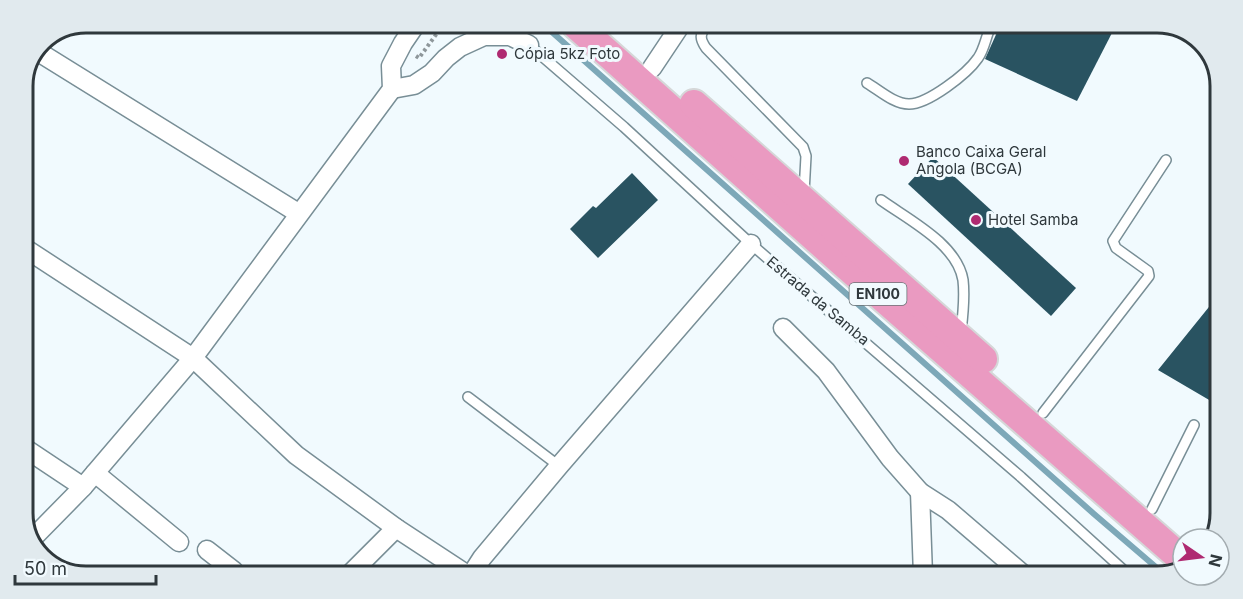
<svg xmlns="http://www.w3.org/2000/svg" width="1243" height="599" viewBox="0 0 1243 599" font-family="Inter,sans-serif">
<style>
.lines{fill:none;stroke-linecap:round;stroke-linejoin:round}
.stream{stroke:#7da8b8;stroke-width:6}
.building{fill:#295361}
.service-casing{stroke:#788e96;stroke-width:12}
.minor-casing{stroke:#788e96;stroke-width:21}
.primary-casing{stroke:#d5d7d8;stroke-width:32}
.path{stroke:#8e979b;stroke-width:4;stroke-dasharray:3 3;stroke-linecap:butt}
.service{stroke:#fff;stroke-width:9}
.minor{stroke:#fff;stroke-width:18}
.primary{stroke:#ea9ac1;stroke-width:28}
.poi-dot{fill:#af2a71;stroke:#f1fafe;stroke-width:2}
.labels{text-anchor:middle;stroke-width:6;stroke-linejoin:round;paint-order:stroke}
.shield{fill:#f1fafe;stroke:#697276;stroke-width:1.5}
.shield-label{font-size:14px;font-weight:bold;fill:#2f383c}
.poi-label{font-size:15px;fill:#2f383c;stroke:#f1fafe;text-anchor:start}
.street-label{font-size:15px;fill:#2f383c;stroke:#f1fafe}
.rim{fill:none;stroke:#2f383c;stroke-width:3}
</style>
<rect width="100%" height="100%" fill="#f1fafe"/>
<g class="lines">
<path class="stream" d="M544,25L1094,514L1164,574"/>
</g>
<g class="building">
<path d="M999,28H1051L1114,29L1077,101L985,59Z"/>
<path d="M933,157L1076,288L1051,316L908,184Z"/>
<path d="M632,173L658,200L598,258L570,229L593,206L596,208Z"/>
<path d="M1217,297L1216,383V404L1158,370Z"/>
</g>
<g class="lines">
<defs>
<g id="service">
<path d="M506,25L624,127L751,244L1021,477L1130,576"/>
<path d="M707,26C699,34 700,39 706,48L803,147L806,156L804,193"/>
<path d="M867,83C879,90 894,104 909,104C928,104 967,74 978,58C984,50 986,37 990,28"/>
<path d="M881,200C909,220 957,244 963,280C965,297 963,315 961,331"/>
<path d="M468,397L559,466"/>
<path d="M1043,413L1149,276L1148,271L1116,248L1113,241L1166,160"/>
<path d="M1152,509L1194,425"/>
</g>
<g id="minor">
<path d="M37,51L298,213"/>
<path d="M652,68L680,26"/>
<path d="M392,89L414,85L432,73L446,58L460,47L484,36H510L529,45"/>
<path d="M23,247L193,358L296,455L396,528L463,572"/>
<path d="M783,328L826,371L890,458L920,492L948,510L1025,576"/>
<path d="M23,447L83,487"/>
<path d="M95,473L179,542"/>
<path d="M920,492L923,575"/>
<path d="M31,540L83,487L193,358L392,89L391,66L403,43L416,24"/>
<path d="M207,550L234,571"/>
<path d="M352,572L396,528"/>
<path d="M473,572L482,558L559,466L751,244"/>
</g>
<g id="primary">
<path d="M576,25L841,261L1183,560"/>
<path d="M694,104L983,359"/>
</g>
</defs>
<use href="#service" class="service-casing"/>
<use href="#minor" class="minor-casing"/>
<use href="#primary" class="primary-casing"/>
<path class="path" d="M416,56L419,58L443,25"/>
<use href="#service" class="service"/>
<use href="#minor" class="minor"/>
<use href="#primary" class="primary"/>
</g>
<g class="poi-dot">
<circle cx="502" cy="54" r="6"/>
<circle cx="904" cy="161" r="6"/>
<circle cx="976" cy="220" r="6"/>
</g>
<g class="labels">
<rect class="shield" x="849.5" y="283" width="57" height="22" rx="4.5"/>
<g class="shield-label">
<text x="878" y="299">EN100</text>
</g>
<g class="poi-label">
<text x="514" y="59">Cópia 5kz Foto</text>
<text x="916" y="157">Banco Caixa Geral<tspan x="916" dy="17">Angola (BCGA)</tspan></text>
<text x="988" y="225">Hotel Samba</text>
</g>
<g class="street-label">
<text transform="translate(818 301) rotate(40)" y="5">Estrada da Samba</text>
</g>
</g>
<path d="M0 0H1243V599H0ZM86 33H1157A53 53 0 0 1 1210 86V513A53 53 0 0 1 1157 566H86A53 53 0 0 1 33 513V86A53 53 0 0 1 86 33Z" fill="#e1eaee" fill-rule="evenodd"/>
<path class="rim" d="M86 33H1157A53 53 0 0 1 1210 86V513A53 53 0 0 1 1157 566H86A53 53 0 0 1 33 513V86A53 53 0 0 1 86 33Z"/>
<g transform="translate(1201 557) rotate(104)"><circle r="28" fill="#f1fafe" stroke="#a3acb0" stroke-width="1.5"/>
<path d="M0-4.5L10 22L0 15L-10 22Z" fill="#af2a71"/>
<text y="-9" font-size="16" font-weight="bold" text-anchor="middle" fill="#2f383c">N</text>
</g>
<path d="M15 575v9h141v-9" fill="none" stroke="#2f383c" stroke-width="3"/>
<text x="24" y="575" font-size="18" fill="#2f383c" stroke="#f1fafe" stroke-width="4.5" paint-order="stroke">50 m</text>
</svg>
